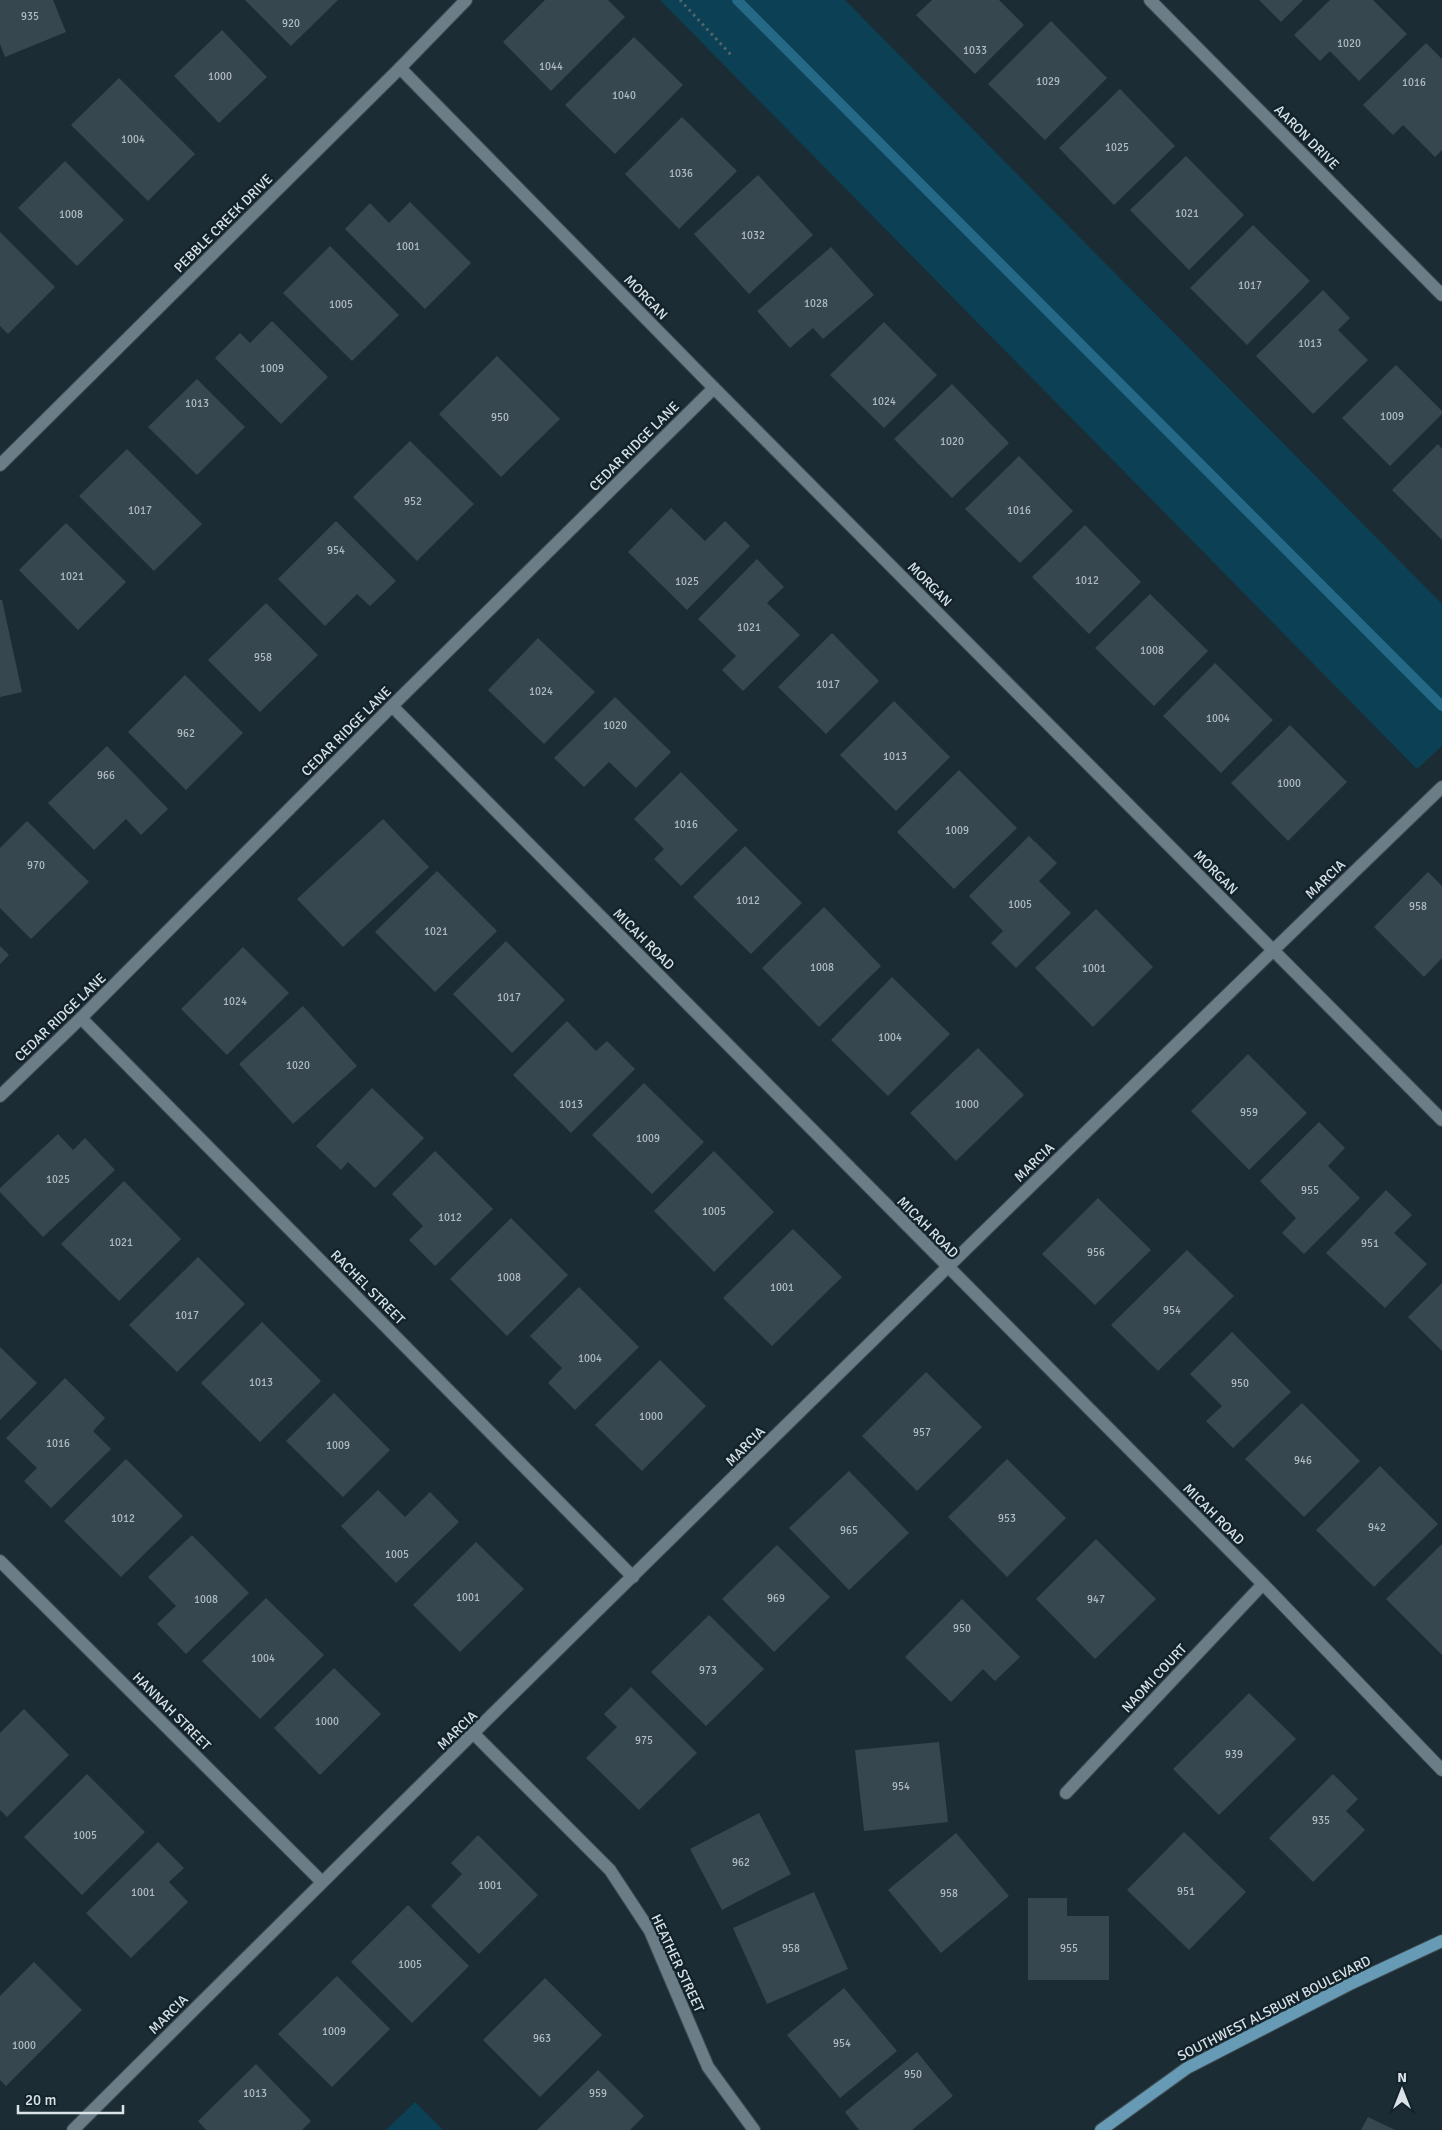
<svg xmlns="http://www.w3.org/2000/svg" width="1442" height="2130" viewBox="0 0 1442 2130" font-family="Signika,sans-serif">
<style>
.green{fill:#0b4055}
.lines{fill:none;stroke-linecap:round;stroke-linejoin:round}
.stream{stroke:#256987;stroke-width:10}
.building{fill:#364750}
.minor-casing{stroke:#3d4a51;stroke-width:14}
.major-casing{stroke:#3d4a51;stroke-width:14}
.path{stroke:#55636b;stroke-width:3;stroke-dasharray:2.5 4;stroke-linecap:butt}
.minor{stroke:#6b7d87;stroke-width:12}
.major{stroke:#679ab4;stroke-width:12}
.labels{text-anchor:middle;stroke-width:5;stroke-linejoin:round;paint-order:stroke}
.number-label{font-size:11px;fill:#b0bbc1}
.street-label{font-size:14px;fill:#d8e2e7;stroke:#13232b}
</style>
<rect width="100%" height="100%" fill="#1c2c35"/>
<g class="green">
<path d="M660,0H845L1442,604V746L1417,769Z"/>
<path d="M415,2102L443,2130H386Z"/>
</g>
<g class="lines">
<path class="stream" d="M737,0L1442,706"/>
</g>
<g class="building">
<path d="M0,0H53L66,32L5,57L0,44Z"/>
<path d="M245,0H338L291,46Z"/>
<path d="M545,0H608L625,17L551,91L503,42Z"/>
<path d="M932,0H999L1024,25L975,74L916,15Z"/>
<path d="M1259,0H1303L1281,22Z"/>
<path d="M1330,0H1373L1407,34L1359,81L1330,51L1320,61L1294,35Z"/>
<path d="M1051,21L1107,78L1045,140L988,84Z"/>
<path d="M222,30L267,77L219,123L174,76Z"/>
<path d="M634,37L683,85L615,154L565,105Z"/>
<path d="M1426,43L1442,59V150L1435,157L1403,125L1393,135L1363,105Z"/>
<path d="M119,78L195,154L148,201L71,125Z"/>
<path d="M1120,89L1175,146L1114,205L1059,148Z"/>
<path d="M682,117L737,171L679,229L625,174Z"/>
<path d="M1186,156L1244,215L1189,270L1130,210Z"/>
<path d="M65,161L124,220L77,266L18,208Z"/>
<path d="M758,175L813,235L749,294L694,234Z"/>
<path d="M410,202L471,263L425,309L345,229L370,203L389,223Z"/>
<path d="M1253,225L1310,281L1247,345L1190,288Z"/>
<path d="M0,232L55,287L8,334L0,326Z"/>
<path d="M330,246L399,315L352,361L283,293Z"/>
<path d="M831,247L874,295L823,339L813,328L790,348L757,311Z"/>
<path d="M1323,290L1350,318L1338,330L1368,360L1313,414L1256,356Z"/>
<path d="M272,321L328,377L281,424L215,358L240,333L250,343Z"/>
<path d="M884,322L937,375L884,428L830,375Z"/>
<path d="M497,356L560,419L501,477L439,414Z"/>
<path d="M1396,365L1442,411V414L1390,466L1342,418Z"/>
<path d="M197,379L245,427L197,475L148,427Z"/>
<path d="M952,384L1009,443L952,498L894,439Z"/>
<path d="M410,441L474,504L417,561L353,497Z"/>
<path d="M1438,444L1442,449V540L1392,490Z"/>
<path d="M127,449L202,524L154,571L79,496Z"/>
<path d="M1019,456L1073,511L1020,563L965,509Z"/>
<path d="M671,508L705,541L725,521L750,546L687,610L628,552Z"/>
<path d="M336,521L396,581L370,606L357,594L325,626L278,579Z"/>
<path d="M66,523L126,582L78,630L19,570Z"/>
<path d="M1085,525L1141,582L1089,634L1032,577Z"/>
<path d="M757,559L784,587L767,603L800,635L743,691L722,670L736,656L698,619Z"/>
<path d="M1150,594L1208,651L1154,706L1095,648Z"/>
<path d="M0,600H2L22,692L0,697Z"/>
<path d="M266,603L318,655L260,712L208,660Z"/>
<path d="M832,633L879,681L826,734L778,687Z"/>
<path d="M538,638L595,692L544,744L488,690Z"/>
<path d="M1215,663L1273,720L1221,773L1163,716Z"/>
<path d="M185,675L243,733L186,790L128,732Z"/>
<path d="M615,697L671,752L636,788L609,762L584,787L554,758Z"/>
<path d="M894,701L950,757L896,811L840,755Z"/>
<path d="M1290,725L1347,782L1288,841L1231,783Z"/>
<path d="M107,746L168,809L141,835L126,819L94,850L48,803Z"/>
<path d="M959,770L1017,828L954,889L897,832Z"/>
<path d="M681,772L738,830L681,886L654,859L664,849L634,819Z"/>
<path d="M383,819L429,867L343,947L297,899Z"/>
<path d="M27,821L89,882L31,939L0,908V848Z"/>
<path d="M1029,836L1057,863L1039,881L1071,913L1016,968L991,943L1003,931L969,896Z"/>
<path d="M745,846L802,903L751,954L693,897Z"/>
<path d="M437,871L497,931L435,992L375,932Z"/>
<path d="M1428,872L1442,886V958L1424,977L1374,927Z"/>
<path d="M824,907L881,966L819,1027L762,968Z"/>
<path d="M1096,909L1153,967L1093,1027L1035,968Z"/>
<path d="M506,941L565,1000L512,1053L453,994Z"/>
<path d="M0,946L9,955L0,964Z"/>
<path d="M243,947L289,993L227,1055L181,1009Z"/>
<path d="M892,977L950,1034L888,1096L831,1040Z"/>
<path d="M303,1006L357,1066L293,1124L239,1064Z"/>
<path d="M567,1021L596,1051L607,1041L635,1069L571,1133L513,1075Z"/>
<path d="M978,1048L1024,1095L956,1161L910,1113Z"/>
<path d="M1248,1054L1307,1113L1249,1170L1191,1111Z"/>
<path d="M644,1083L704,1142L652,1194L592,1135Z"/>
<path d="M372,1088L424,1138L375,1188L348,1162L341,1170L316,1146Z"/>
<path d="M1319,1122L1345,1148L1328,1166L1360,1198L1304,1254L1282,1233L1296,1218L1260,1181Z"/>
<path d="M58,1134L73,1150L85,1138L115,1170L43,1237L0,1192V1188Z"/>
<path d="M435,1151L493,1209L435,1266L409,1240L423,1226L392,1194Z"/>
<path d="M714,1151L774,1212L714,1272L654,1211Z"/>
<path d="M124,1181L181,1239L119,1301L61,1244Z"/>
<path d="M1386,1190L1412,1215L1394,1233L1427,1264L1385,1308L1326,1253Z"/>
<path d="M1098,1198L1151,1250L1095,1305L1042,1254Z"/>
<path d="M511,1218L568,1275L507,1336L450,1279Z"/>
<path d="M793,1229L842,1277L772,1346L723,1298Z"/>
<path d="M1187,1250L1234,1296L1158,1371L1111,1325Z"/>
<path d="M198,1257L245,1304L177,1372L129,1325Z"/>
<path d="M1442,1283V1351L1408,1317Z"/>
<path d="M579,1287L639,1347L575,1410L548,1383L562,1368L530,1336Z"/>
<path d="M262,1322L321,1381L260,1442L201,1383Z"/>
<path d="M1232,1332L1291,1392L1233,1448L1206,1421L1222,1406L1190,1374Z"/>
<path d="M0,1347L37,1383L0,1420Z"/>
<path d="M660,1360L706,1406L642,1471L595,1425Z"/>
<path d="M926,1372L982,1427L917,1491L862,1436Z"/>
<path d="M65,1378L105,1418L93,1431L111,1449L51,1508L24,1481L37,1468L6,1438Z"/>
<path d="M334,1393L390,1450L343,1497L286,1441Z"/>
<path d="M1302,1403L1360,1461L1304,1517L1245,1459Z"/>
<path d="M126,1459L183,1516L121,1577L64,1521Z"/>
<path d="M1007,1459L1066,1518L1007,1577L948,1517Z"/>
<path d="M1380,1466L1438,1524L1374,1587L1316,1530Z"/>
<path d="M849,1471L909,1533L849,1590L789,1528Z"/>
<path d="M378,1490L405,1517L430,1492L459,1522L396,1583L341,1526Z"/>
<path d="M192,1535L249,1593L186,1654L157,1624L176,1606L148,1577Z"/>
<path d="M1096,1539L1156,1599L1095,1659L1036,1599Z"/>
<path d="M476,1542L524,1589L460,1652L413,1605Z"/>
<path d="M1442,1544V1655L1386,1599Z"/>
<path d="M777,1545L830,1597L774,1652L722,1599Z"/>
<path d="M266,1598L324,1655L260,1719L202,1661Z"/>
<path d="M962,1599L1020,1657L995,1681L983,1669L951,1702L905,1657Z"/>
<path d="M709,1615L764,1669L706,1726L651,1672Z"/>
<path d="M334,1668L381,1714L320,1775L274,1728Z"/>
<path d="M631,1687L697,1753L639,1810L586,1758L617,1727L604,1714Z"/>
<path d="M1249,1693L1296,1739L1219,1815L1173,1769Z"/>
<path d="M24,1709L69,1755L7,1817L0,1810V1733Z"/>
<path d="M939,1742L948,1822L864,1831L855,1750Z"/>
<path d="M87,1774L145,1832L82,1895L24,1837Z"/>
<path d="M1333,1774L1358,1799L1346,1811L1365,1830L1313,1882L1269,1838Z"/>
<path d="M759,1813L791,1874L722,1910L690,1849Z"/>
<path d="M1184,1832L1246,1892L1189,1950L1127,1890Z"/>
<path d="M956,1833L1009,1896L941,1953L888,1890Z"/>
<path d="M478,1835L538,1895L479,1954L431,1906L462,1874L451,1863Z"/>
<path d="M158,1842L184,1868L169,1882L188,1902L131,1958L86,1913Z"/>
<path d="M814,1892L848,1969L767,2004L733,1928Z"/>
<path d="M1028,1898H1067V1916H1109V1980H1028Z"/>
<path d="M408,1905L469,1966L412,2023L351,1962Z"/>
<path d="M34,1962L82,2010L6,2086L0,2080V1996Z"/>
<path d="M337,1976L390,2029L332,2087L278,2034Z"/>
<path d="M545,1978L602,2035L540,2097L483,2040Z"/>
<path d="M844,1988L897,2051L840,2098L787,2035Z"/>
<path d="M917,2052L953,2096L912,2130H859L845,2112Z"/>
<path d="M256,2064L311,2121L302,2130H206L198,2121Z"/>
<path d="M598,2070L644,2116L630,2130H537Z"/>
<path d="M1368,2117L1395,2130H1361Z"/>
</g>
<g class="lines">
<defs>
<g id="minor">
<path d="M1150,0L1442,295"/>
<path d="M400,68L714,388L1442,1120"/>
<path d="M0,465L400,68L466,0"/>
<path d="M392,706L1263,1584L1442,1770"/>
<path d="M81,1018L633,1577"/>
<path d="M0,1096L81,1018L392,706L714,388"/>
<path d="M0,1561L322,1882"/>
<path d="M474,1734L610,1870L650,1931L708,2067L754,2130"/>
<path d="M1066,1793L1263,1584"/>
<path d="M73,2130C526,1679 982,1231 1442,787"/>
</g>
<path id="major" d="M1101,2130L1187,2068L1352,1983L1442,1941"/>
</defs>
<use href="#minor" class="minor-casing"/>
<use href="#major" class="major-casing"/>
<path class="path" d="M680,0L733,57"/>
<use href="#minor" class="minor"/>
<use href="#major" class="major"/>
</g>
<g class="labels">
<g class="number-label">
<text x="30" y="20">935</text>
<text x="291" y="27">920</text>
<text x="1349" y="47">1020</text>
<text x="975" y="54">1033</text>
<text x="551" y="70">1044</text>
<text x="220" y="80">1000</text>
<text x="1048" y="85">1029</text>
<text x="1414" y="86">1016</text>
<text x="624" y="99">1040</text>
<text x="133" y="143">1004</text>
<text x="1117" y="151">1025</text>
<text x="681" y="177">1036</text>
<text x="1187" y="217">1021</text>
<text x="71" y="218">1008</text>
<text x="753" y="239">1032</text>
<text x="408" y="250">1001</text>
<text x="1250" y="289">1017</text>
<text x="816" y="307">1028</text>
<text x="341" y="308">1005</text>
<text x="1310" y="347">1013</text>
<text x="272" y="372">1009</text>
<text x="884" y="405">1024</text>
<text x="197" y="407">1013</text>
<text x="1392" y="420">1009</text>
<text x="500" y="421">950</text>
<text x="952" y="445">1020</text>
<text x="413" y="505">952</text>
<text x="140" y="514">1017</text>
<text x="1019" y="514">1016</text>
<text x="336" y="554">954</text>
<text x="72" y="580">1021</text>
<text x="1087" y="584">1012</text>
<text x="687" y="585">1025</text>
<text x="749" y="631">1021</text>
<text x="1152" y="654">1008</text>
<text x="263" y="661">958</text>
<text x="828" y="688">1017</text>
<text x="541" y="695">1024</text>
<text x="1218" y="722">1004</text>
<text x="615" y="729">1020</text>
<text x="186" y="737">962</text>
<text x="895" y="760">1013</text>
<text x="106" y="779">966</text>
<text x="1289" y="787">1000</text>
<text x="686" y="828">1016</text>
<text x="957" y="834">1009</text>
<text x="36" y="869">970</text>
<text x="748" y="904">1012</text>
<text x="1020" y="908">1005</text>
<text x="1418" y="910">958</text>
<text x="436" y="935">1021</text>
<text x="822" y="971">1008</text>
<text x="1094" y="972">1001</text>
<text x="509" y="1001">1017</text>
<text x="235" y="1005">1024</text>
<text x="890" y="1041">1004</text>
<text x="298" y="1069">1020</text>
<text x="571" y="1108">1013</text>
<text x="967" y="1108">1000</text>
<text x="1249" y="1116">959</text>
<text x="648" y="1142">1009</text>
<text x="58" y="1183">1025</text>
<text x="1310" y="1194">955</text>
<text x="714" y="1215">1005</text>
<text x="450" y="1221">1012</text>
<text x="121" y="1246">1021</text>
<text x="1370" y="1247">951</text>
<text x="1096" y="1256">956</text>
<text x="509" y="1281">1008</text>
<text x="782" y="1291">1001</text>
<text x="1172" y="1314">954</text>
<text x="187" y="1319">1017</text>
<text x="590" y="1362">1004</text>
<text x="261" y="1386">1013</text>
<text x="1240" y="1387">950</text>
<text x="651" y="1420">1000</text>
<text x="922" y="1436">957</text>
<text x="58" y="1447">1016</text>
<text x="338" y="1449">1009</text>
<text x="1303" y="1464">946</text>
<text x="123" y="1522">1012</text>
<text x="1007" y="1522">953</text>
<text x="1377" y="1531">942</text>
<text x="849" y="1534">965</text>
<text x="397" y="1558">1005</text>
<text x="468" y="1601">1001</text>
<text x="776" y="1602">969</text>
<text x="206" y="1603">1008</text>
<text x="1096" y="1603">947</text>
<text x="962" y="1632">950</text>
<text x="263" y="1662">1004</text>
<text x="708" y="1674">973</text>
<text x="327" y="1725">1000</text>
<text x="644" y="1744">975</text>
<text x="1234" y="1758">939</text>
<text x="901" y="1790">954</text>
<text x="1321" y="1824">935</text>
<text x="85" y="1839">1005</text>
<text x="741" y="1866">962</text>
<text x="490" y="1889">1001</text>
<text x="1186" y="1895">951</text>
<text x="143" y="1896">1001</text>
<text x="949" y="1897">958</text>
<text x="791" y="1952">958</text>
<text x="1069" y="1952">955</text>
<text x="410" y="1968">1005</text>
<text x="334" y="2035">1009</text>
<text x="542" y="2042">963</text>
<text x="842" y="2047">954</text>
<text x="24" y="2049">1000</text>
<text x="913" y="2078">950</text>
<text x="255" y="2097">1013</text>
<text x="598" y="2097">959</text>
</g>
<g class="street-label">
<text transform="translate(1307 137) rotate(45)" y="5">AARON DRIVE</text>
<text transform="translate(223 223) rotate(-45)" y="5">PEBBLE CREEK DRIVE</text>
<text transform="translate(646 297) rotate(46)" y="5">MORGAN</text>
<text transform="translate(634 446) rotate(-45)" y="5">CEDAR RIDGE LANE</text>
<text transform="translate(930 584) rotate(45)" y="5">MORGAN</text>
<text transform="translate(346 731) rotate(-45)" y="5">CEDAR RIDGE LANE</text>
<text transform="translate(1216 872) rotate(45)" y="5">MORGAN</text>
<text transform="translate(1325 879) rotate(-44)" y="5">MARCIA</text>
<text transform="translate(644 939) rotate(45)" y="5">MICAH ROAD</text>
<text transform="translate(60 1017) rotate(-44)" y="5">CEDAR RIDGE LANE</text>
<text transform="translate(1034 1162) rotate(-44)" y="5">MARCIA</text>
<text transform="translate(928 1227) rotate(45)" y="5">MICAH ROAD</text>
<text transform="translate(368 1287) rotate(45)" y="5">RACHEL STREET</text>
<text transform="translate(745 1446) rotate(-45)" y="5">MARCIA</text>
<text transform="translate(1214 1514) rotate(45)" y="5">MICAH ROAD</text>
<text transform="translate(1154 1678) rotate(-47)" y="5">NAOMI COURT</text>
<text transform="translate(172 1711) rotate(45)" y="5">HANNAH STREET</text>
<text transform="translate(457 1730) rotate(-44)" y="5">MARCIA</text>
<text transform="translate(678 1963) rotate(65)" y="5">HEATHER STREET</text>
<text transform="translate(1274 2008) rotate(-27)" y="5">SOUTHWEST ALSBURY BOULEVARD</text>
<text transform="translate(168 2014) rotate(-45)" y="5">MARCIA</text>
</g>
</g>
<g transform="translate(1402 2090)" stroke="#13232b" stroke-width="4" paint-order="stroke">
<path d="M0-4L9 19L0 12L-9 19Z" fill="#d8e2e7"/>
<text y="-8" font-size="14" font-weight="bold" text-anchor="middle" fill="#d8e2e7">N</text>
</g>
<path d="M18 2105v8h105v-8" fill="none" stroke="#d8e2e7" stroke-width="2.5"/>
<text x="25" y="2105" font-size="15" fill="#d8e2e7" stroke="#13232b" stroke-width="4" paint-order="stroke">20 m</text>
</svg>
